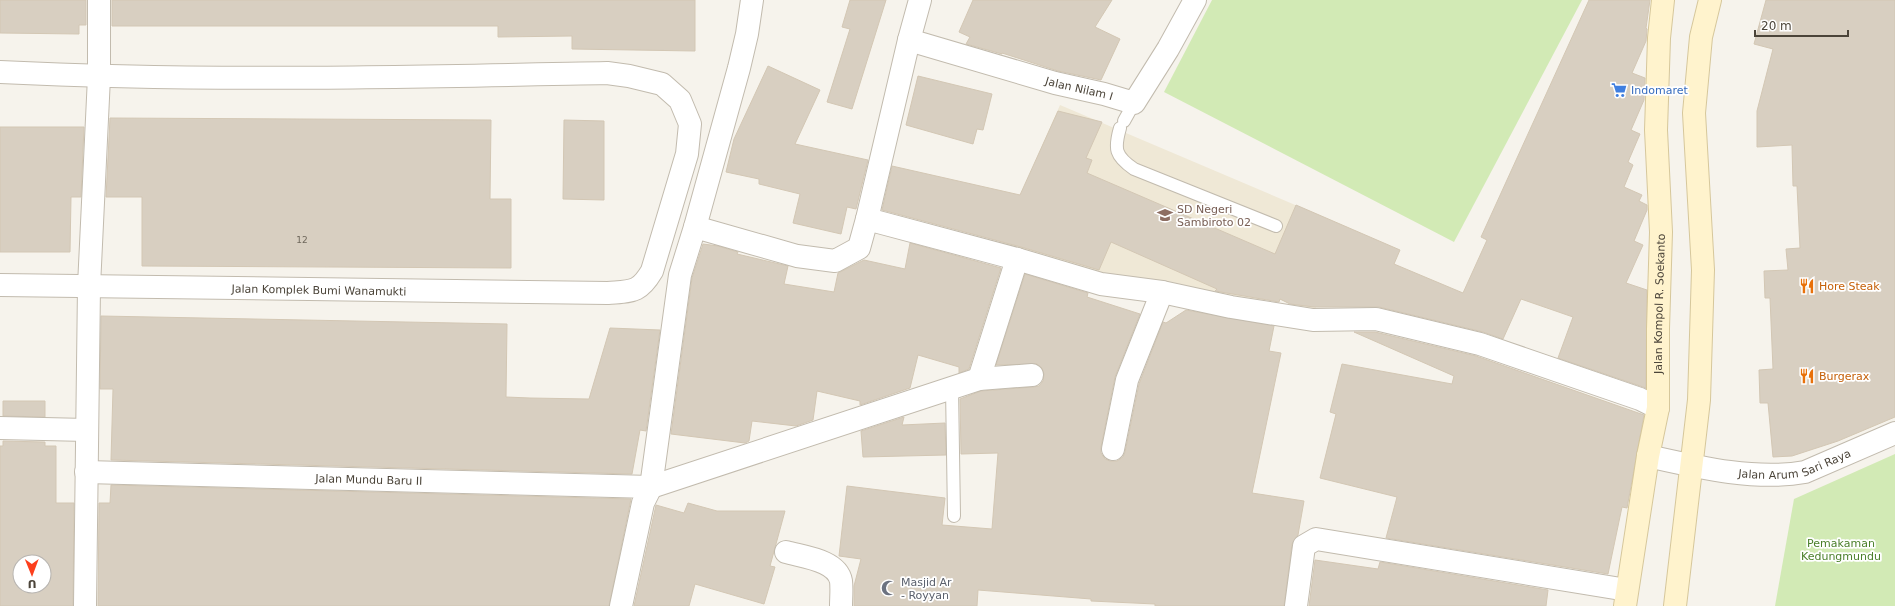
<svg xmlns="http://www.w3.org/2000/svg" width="1895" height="606" viewBox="0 0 1895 606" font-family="'DejaVu Sans',sans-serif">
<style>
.education{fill:#efe8d6}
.green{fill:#d2eab5}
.building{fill:#d8cfc1;stroke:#d3c7b4;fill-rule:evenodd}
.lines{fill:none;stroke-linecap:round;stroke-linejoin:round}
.service-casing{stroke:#c2bbae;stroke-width:14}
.minor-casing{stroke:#c2bbae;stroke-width:24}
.secondary-casing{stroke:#d6c79b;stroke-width:24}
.service{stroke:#fff;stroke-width:12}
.minor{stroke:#fff;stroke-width:22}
.secondary{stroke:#fff3cd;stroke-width:22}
.labels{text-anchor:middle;stroke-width:3.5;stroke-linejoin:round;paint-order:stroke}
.number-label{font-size:9px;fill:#6e675b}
.street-label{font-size:11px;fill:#4b4439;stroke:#fff}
.shop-label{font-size:11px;fill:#366cbe;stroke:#fff;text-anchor:start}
.education-label{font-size:11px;fill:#785e54;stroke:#fff;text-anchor:start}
.food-label{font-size:11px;fill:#c56008;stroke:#fff;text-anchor:start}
.park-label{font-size:11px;fill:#4a7f2a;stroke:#fff}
.worship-label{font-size:11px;fill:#5b616d;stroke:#fff;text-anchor:start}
</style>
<rect width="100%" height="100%" fill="#f6f3ec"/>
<path class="education" d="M1060,105L1347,227L1329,278L1313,314L1268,294L1262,308L1095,279L998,246Z"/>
<g class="green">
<path d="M1212,0H1582L1454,242L1164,92Z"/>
<path d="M1895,454V606H1775L1794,499Z"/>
</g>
<g class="building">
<path d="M0,0H86V25H79V34L0,33Z"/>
<path d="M112,0H695V51L572,49V36L498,37V26H112Z"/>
<path d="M850,0H886L852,109L827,102L850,29L842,27Z"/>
<path d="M973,0H1112L1095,27L1120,39L1101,80L1058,71L1002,53V54L966,44L970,37L959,32Z"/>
<path d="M1589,0H1650L1646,28L1647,29L1646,41L1632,73L1645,78L1644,100L1631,130L1640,134L1628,162L1633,165L1624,187L1642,195L1639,201L1647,205V210L1634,241L1643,245L1626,283L1647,290L1646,388L1558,358L1573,317L1521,299L1503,339L1483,332L1379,307H1314L1290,304L1280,299L1279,302L1215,291L1217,289L1111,242L1099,270L1021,247L882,210L892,166L1020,195L1058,111L1102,122L1086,158L1092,160L1087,173L1275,254L1296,205L1400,250L1394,264L1463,293L1487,240L1481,237Z"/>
<path d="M1766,0H1895V417L1838,441L1792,456L1773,457L1768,403H1760L1759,370L1773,369L1770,298H1765L1764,271L1788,270L1786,249L1800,248L1797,186H1793L1792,145L1757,147V111L1773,49L1754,44Z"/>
<path d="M768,66L820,90L795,144L868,160L856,209L847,207L841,234L793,223L800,194L759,184V179L726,172L734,139Z"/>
<path d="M918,76L992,94L983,130L977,129L973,144L906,125Z"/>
<path d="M110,118L491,120L490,199H511V268L142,266V197H106Z"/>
<path d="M564,120L604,121V200L563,199Z"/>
<path d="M0,127H84L81,197H71L70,252H0Z"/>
<path d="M910,243L1001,268L969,369L959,373V367L918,355L910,388L860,405V401L817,391L813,420L796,426L752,421L749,441L745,443L671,434L692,278L703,244L718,246L738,252L737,254L788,266L784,284L834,292L838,273L864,260L905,269Z"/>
<path d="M1025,274L1088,293L1087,297L1140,314L1115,377L1101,447V453L1105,459L1110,461H1117L1123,457L1125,452L1139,384L1163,322L1166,323L1186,310L1274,326L1269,351L1281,353L1252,493L1304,501L1298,535L1292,544L1284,606H1155V604L1091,601V599L978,590L977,606H854V586L861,559L839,556L847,486L945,498L942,525L992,529L998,453L961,454L960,399L981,391L1033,387L1039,386L1043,381L1044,374L1042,368L1037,364L996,365Z"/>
<path d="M101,316L507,324L506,397L530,398L589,399L610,328L660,330L646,431L640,430L632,474L111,460L113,389H100Z"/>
<path d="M1354,332H1375L1476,356L1644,415L1627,508L1622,507L1608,574L1386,538L1397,497L1320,478L1336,414L1330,412L1342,364L1452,384L1454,376Z"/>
<path d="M3,401H45V417L3,416Z"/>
<path d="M904,417L902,425L945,423L946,455L863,457L861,431Z"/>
<path d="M3,441L45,442V446H56V503H74L73,606H0V446H3ZM20,562H44V586H20Z"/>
<path d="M111,485L631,499L609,606H98L99,503H110Z"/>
<path d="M688,503L717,511H785L770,566L775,567L764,604L695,584L689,606H634L656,505L684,513Z"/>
<path d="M1315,560L1378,569L1380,562L1548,590L1546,606H1309Z"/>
</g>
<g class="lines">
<defs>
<g id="service">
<path d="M1124,121L1134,103"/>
<path d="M1120,128C1114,149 1115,156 1134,169L1276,226"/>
<path d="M952,388L954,516"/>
</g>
<g id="minor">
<path id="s1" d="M909,40L1055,83L1104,94L1134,103L1168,49L1195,0"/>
<path d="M0,72C202,82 404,77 607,73L629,76L662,84L680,100L690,124L687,154L652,271C639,293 632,291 608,293L0,285"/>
<path d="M867,219L1017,259L1101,284L1162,292L1231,307L1313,320L1376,319L1480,344L1640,399L1658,408"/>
<path d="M695,227L797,256L835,261L859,248L867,219L909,40L920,0"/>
<path d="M979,379L1017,259"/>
<path d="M0,428L87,430"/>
<path d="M1113,449L1127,380L1162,292"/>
<path id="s2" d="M1648,456C1697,467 1755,481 1805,472L1895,433"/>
<path id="s3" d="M86,472L651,487L979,379L1032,375"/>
<path d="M786,552C803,557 837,560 841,581C842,589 841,598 841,606"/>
<path d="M85,606L89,286L99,77V0"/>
<path d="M621,606L643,503L651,487L680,275L695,227L739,68L747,34L752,0"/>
<path d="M1296,606L1304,546L1316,539L1627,590"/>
</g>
<g id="secondary">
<path id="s4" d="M1625,606L1648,456L1658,408V329L1661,232L1656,130L1659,38L1663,0"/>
<path d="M1675,606L1699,400L1703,270L1694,113L1701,37L1710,0"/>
</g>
</defs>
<use href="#service" class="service-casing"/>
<use href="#minor" class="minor-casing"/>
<use href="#secondary" class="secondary-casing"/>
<use href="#service" class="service"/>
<use href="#minor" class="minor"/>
<use href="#secondary" class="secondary"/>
</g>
<defs>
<symbol id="supermarket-bare" viewBox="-9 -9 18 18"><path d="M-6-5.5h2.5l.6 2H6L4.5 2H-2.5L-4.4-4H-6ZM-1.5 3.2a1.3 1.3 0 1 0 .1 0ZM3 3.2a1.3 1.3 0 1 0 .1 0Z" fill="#3f7fe0" stroke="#fff" stroke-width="2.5" paint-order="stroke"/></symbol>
<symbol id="school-bare" viewBox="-9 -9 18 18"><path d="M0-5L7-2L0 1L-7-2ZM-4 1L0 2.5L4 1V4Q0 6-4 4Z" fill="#8d6e63" stroke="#fff" stroke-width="2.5" paint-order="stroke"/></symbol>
<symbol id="restaurant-bare" viewBox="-9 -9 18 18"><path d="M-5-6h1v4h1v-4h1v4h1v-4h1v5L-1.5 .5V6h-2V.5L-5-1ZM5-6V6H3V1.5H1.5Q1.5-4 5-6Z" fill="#e8710a" stroke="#fff" stroke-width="2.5" paint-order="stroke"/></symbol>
<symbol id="mosque-bare" viewBox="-9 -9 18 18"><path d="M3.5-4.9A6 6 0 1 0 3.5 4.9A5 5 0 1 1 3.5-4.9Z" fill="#6b7280" stroke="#fff" stroke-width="2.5" paint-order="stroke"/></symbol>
</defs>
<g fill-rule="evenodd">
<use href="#supermarket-bare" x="1608" y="79" width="22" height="22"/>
<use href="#school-bare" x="1154" y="204" width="22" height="22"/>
<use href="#restaurant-bare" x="1796" y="275" width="22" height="22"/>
<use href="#restaurant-bare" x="1796" y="365" width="22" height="22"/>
<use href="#mosque-bare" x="878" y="577" width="22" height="22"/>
</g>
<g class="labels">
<g class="number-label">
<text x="302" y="243">12</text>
</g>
<g class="street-label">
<text dy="4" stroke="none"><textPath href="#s1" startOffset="177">Jalan Nilam I</textPath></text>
<text transform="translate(319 290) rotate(1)" y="4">Jalan Komplek Bumi Wanamukti</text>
<text dy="4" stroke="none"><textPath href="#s4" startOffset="305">Jalan Kompol R. Soekanto</textPath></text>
<text dy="4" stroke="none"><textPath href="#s2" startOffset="150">Jalan Arum Sari Raya</textPath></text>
<text dy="4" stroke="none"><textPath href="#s3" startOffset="283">Jalan Mundu Baru II</textPath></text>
</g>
<g class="shop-label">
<text x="1631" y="94">Indomaret</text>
</g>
<g class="education-label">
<text x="1177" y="213">SD Negeri<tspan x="1177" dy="13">Sambiroto 02</tspan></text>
</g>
<g class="food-label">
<text x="1819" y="290">Hore Steak</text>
<text x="1819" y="380">Burgerax</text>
</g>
<g class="park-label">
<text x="1841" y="547">Pemakaman<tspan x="1841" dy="13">Kedungmundu</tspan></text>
</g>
<g class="worship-label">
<text x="901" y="586">Masjid Ar<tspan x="901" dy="13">- Royyan</tspan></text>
</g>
</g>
<g transform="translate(32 574) rotate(179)"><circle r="19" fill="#ffffff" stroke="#b7b4b0"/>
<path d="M0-3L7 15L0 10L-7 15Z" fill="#fc3f1d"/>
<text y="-6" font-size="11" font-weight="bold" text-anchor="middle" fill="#4b4439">U</text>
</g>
<path d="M1755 30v6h93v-6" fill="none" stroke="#4b4439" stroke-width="2"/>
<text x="1761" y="30" font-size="12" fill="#4b4439" stroke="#ffffff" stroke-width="3" paint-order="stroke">20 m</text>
</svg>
